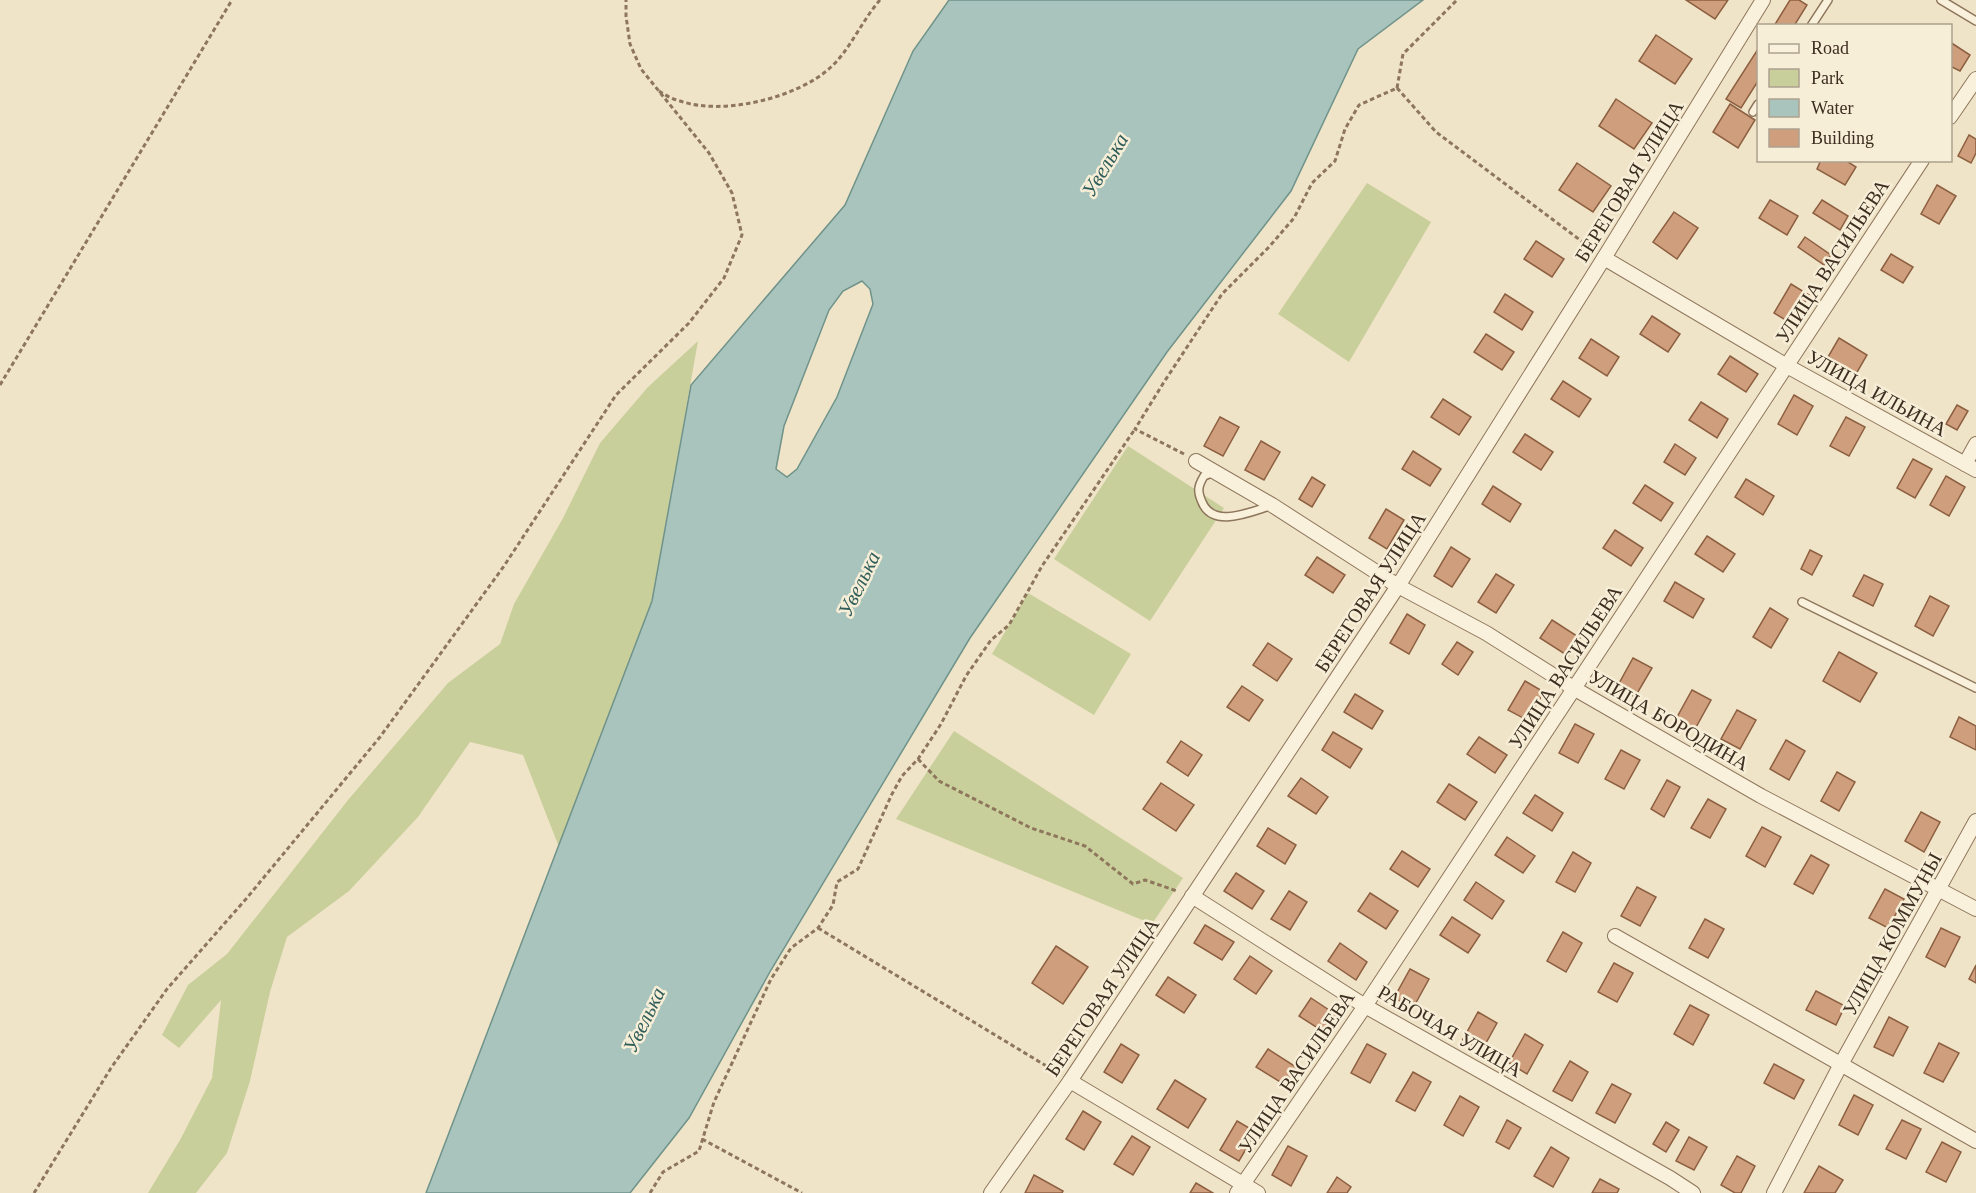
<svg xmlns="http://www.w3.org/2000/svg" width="1976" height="1193" viewBox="0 0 1976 1193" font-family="Georgia,serif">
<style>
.green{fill:#c9cf9b}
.water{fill:#a9c4bc;stroke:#6f938a;stroke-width:1.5;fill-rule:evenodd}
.building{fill:#cf9f7d;stroke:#8d5f41;stroke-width:1.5}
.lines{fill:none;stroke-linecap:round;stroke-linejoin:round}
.service-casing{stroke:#8d765c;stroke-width:10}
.minor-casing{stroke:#8d765c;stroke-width:16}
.path{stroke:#8d765c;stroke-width:3;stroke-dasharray:4.5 3;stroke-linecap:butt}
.service{stroke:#faf1dc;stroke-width:7}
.minor{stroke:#faf1dc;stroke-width:14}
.labels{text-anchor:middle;stroke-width:5;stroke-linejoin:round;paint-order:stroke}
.street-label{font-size:20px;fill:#3d2e20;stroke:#f7eed8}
.water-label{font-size:21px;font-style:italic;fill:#2f5d5a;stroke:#f7eed8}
</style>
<rect width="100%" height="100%" fill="#f0e4c8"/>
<g class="green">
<path d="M1367,183L1431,222L1349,362L1278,314Z"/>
<path d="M698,341L652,601L559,847L523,755L470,742L418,817L349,891L287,937L270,992L250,1081L227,1153L196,1193H148L180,1140L212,1078L221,1000L179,1048L162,1035L188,985L227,954L348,800L448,683L500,644L514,604L563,518L600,443L648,387Z"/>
<path d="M1128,446L1224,508L1150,621L1054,559Z"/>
<path d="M1028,593L1131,654L1094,715L992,654Z"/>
<path d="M954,731L1183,878L1152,924L896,819Z"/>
</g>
<path class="water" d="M949,0H1423L1358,49L1291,191L1167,352L970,638L771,970L689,1118L630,1193H426L652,601L691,385L845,205L913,51ZM862,281L870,289L873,304L837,397L797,469L787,477L776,469L784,426L829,310L843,291Z"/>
<g class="building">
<path d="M1686,0H1728L1715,19Z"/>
<path d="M1790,0H1799L1807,5L1794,26H1774Z"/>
<path d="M1656,35L1692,59L1675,84L1639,61Z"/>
<path d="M1950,42L1970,55L1960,71L1950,66Z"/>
<path d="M1758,49V81L1741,108L1726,99Z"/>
<path d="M1616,99L1652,123L1634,149L1599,126Z"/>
<path d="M1730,104L1755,120L1738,148L1713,132Z"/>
<path d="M1969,135L1976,139V153L1971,163L1958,156Z"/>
<path d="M1821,160H1845L1856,167L1845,185L1817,169Z"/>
<path d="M1577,163L1611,186L1593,212L1559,190Z"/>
<path d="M1937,185L1956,196L1939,224L1921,214Z"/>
<path d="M1770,200L1798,216L1787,235L1759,218Z"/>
<path d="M1822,200L1848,216L1840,230L1813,213Z"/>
<path d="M1674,212L1698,228L1677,259L1653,242Z"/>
<path d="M1805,237L1831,255L1824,265L1798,247Z"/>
<path d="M1536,241L1564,259L1552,277L1524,259Z"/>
<path d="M1891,254L1913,267L1903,283L1881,270Z"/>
<path d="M1791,284L1809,295L1792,324L1774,313Z"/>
<path d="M1505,294L1533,312L1522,330L1494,312Z"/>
<path d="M1652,316L1680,334L1668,352L1640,334Z"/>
<path d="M1486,334L1514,352L1502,370L1474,352Z"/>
<path d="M1839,338L1867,355L1856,374L1828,357Z"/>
<path d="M1591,339L1619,357L1607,376L1579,358Z"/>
<path d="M1730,356L1758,374L1746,392L1718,374Z"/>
<path d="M1563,381L1591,399L1579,417L1551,399Z"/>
<path d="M1794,395L1813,406L1797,435L1778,424Z"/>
<path d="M1443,399L1471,417L1459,435L1431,417Z"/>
<path d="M1701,402L1728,419L1717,438L1689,420Z"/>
<path d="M1957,405L1968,411L1957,430L1946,424Z"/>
<path d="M1220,417L1239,427L1223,456L1204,446Z"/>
<path d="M1846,417L1865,427L1849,456L1830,446Z"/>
<path d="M1525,434L1553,452L1541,470L1513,452Z"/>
<path d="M1261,441L1280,452L1264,480L1245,470Z"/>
<path d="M1675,444L1696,458L1685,475L1664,462Z"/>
<path d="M1413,451L1441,469L1430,486L1402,469Z"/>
<path d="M1913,459L1932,469L1915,498L1897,488Z"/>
<path d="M1946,476L1965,487L1949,516L1930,505Z"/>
<path d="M1312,477L1325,485L1312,507L1299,499Z"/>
<path d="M1746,479L1774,496L1763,515L1735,497Z"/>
<path d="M1645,485L1673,503L1661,521L1633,503Z"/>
<path d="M1493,486L1521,504L1510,522L1482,504Z"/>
<path d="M1386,509L1404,520L1387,549L1369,538Z"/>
<path d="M1615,530L1643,548L1631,566L1603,548Z"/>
<path d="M1707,536L1735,554L1723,572L1695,554Z"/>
<path d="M1451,547L1470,559L1452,587L1434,576Z"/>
<path d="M1810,550L1822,556L1812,575L1801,569Z"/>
<path d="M1317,557L1345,575L1333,593L1305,575Z"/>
<path d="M1496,574L1514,585L1496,613L1478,602Z"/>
<path d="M1864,575L1883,584L1873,606L1853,596Z"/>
<path d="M1675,582L1704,599L1693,618L1664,601Z"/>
<path d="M1930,596L1949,606L1933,636L1915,626Z"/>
<path d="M1770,608L1788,619L1771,648L1753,637Z"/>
<path d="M1407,614L1425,625L1409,654L1390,643Z"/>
<path d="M1552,620L1580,638L1568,656L1540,638Z"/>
<path d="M1457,642L1473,652L1458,675L1442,664Z"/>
<path d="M1268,643L1292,659L1277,681L1253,665Z"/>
<path d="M1839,652L1877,673L1860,702L1823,681Z"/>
<path d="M1633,658L1652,668L1635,697L1617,687Z"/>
<path d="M1525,681L1544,692L1527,720L1508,710Z"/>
<path d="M1242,686L1263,700L1249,721L1227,707Z"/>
<path d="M1692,690L1711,700L1695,729L1676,719Z"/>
<path d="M1355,694L1383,711L1372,729L1344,712Z"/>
<path d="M1737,710L1756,720L1740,749L1721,739Z"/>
<path d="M1959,717L1976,726V750L1950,737Z"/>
<path d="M1575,724L1594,734L1578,763L1559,753Z"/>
<path d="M1333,732L1362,749L1350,768L1322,750Z"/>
<path d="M1479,737L1507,755L1495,773L1467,754Z"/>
<path d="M1786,740L1805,751L1789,780L1770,769Z"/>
<path d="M1181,741L1202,755L1188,776L1167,762Z"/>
<path d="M1621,750L1640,760L1624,789L1605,779Z"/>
<path d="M1837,772L1855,782L1839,811L1821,801Z"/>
<path d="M1301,778L1328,797L1316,814L1288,796Z"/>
<path d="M1667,780L1680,787L1664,817L1651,809Z"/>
<path d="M1161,783L1194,805L1176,831L1143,809Z"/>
<path d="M1449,784L1477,802L1465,820L1437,802Z"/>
<path d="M1535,795L1563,813L1552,831L1523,813Z"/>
<path d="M1708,799L1726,809L1710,838L1691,828Z"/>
<path d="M1921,812L1940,822L1924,852L1905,841Z"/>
<path d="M1762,827L1781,837L1765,867L1746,856Z"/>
<path d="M1268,828L1296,845L1285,864L1257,846Z"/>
<path d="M1507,837L1535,856L1523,873L1495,855Z"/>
<path d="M1402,851L1430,869L1418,887L1390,869Z"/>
<path d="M1573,852L1591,863L1575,892L1556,882Z"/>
<path d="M1811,855L1829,865L1813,894L1794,884Z"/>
<path d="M1236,873L1264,891L1252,909L1224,891Z"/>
<path d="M1476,882L1504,901L1492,919L1464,900Z"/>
<path d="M1637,887L1656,897L1640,926L1621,916Z"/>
<path d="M1885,889L1904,899L1888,928L1869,918Z"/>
<path d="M1289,891L1307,902L1290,930L1271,919Z"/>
<path d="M1370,893L1398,911L1386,929L1358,911Z"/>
<path d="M1452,917L1480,935L1468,953L1440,935Z"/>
<path d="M1705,919L1724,929L1708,958L1689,948Z"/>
<path d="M1205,925L1234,942L1222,960L1194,943Z"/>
<path d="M1941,928L1960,937L1945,967L1926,957Z"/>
<path d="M1563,932L1582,943L1566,972L1547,961Z"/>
<path d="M1340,943L1367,962L1356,980L1328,961Z"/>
<path d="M1056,946L1088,967L1063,1004L1032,983Z"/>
<path d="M1250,956L1272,971L1256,994L1234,979Z"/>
<path d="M1614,963L1633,973L1617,1002L1598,992Z"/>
<path d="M1976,965V983L1969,979Z"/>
<path d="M1410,969L1429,979L1413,1008L1394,998Z"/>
<path d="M1168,977L1196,995L1184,1013L1156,995Z"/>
<path d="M1816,991L1845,1006L1836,1025L1806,1010Z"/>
<path d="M1311,998L1338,1016L1327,1034L1299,1016Z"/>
<path d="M1690,1005L1709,1015L1693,1045L1674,1034Z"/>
<path d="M1478,1012L1497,1023L1481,1052L1462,1041Z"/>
<path d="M1889,1017L1908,1027L1893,1056L1874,1047Z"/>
<path d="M1525,1034L1543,1045L1527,1074L1509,1063Z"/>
<path d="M1939,1043L1959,1053L1943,1082L1924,1073Z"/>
<path d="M1121,1044L1139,1055L1122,1083L1104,1072Z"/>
<path d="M1367,1044L1386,1054L1370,1083L1351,1073Z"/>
<path d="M1268,1049L1296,1067L1285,1085L1256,1067Z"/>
<path d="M1570,1061L1588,1072L1572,1101L1553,1091Z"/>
<path d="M1774,1064L1804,1080L1794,1099L1764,1083Z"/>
<path d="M1413,1072L1431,1082L1415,1111L1396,1101Z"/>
<path d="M1175,1080L1206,1099L1188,1128L1157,1109Z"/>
<path d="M1612,1084L1631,1094L1615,1123L1596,1113Z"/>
<path d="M1854,1095L1873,1105L1858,1135L1839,1125Z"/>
<path d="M1460,1096L1479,1107L1463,1136L1444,1125Z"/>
<path d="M1083,1111L1101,1122L1084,1150L1066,1139Z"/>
<path d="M1507,1120L1521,1128L1509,1149L1496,1142Z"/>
<path d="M1902,1120L1921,1129L1906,1159L1886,1149Z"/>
<path d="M1237,1121L1256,1132L1239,1161L1220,1150Z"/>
<path d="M1666,1122L1679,1130L1666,1152L1653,1144Z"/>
<path d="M1132,1136L1150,1147L1133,1175L1114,1164Z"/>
<path d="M1689,1137L1707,1147L1694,1170L1676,1161Z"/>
<path d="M1942,1142L1961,1152L1946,1182L1926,1172Z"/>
<path d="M1288,1146L1307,1156L1291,1186L1272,1175Z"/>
<path d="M1551,1147L1569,1158L1553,1187L1534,1176Z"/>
<path d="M1737,1156L1755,1166L1741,1193H1735L1721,1185Z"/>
<path d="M1819,1166L1843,1180L1835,1193H1804Z"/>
<path d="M1034,1175L1063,1191L1062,1193H1025Z"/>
<path d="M1337,1177L1351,1187L1347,1193H1327Z"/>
<path d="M1600,1179L1619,1189L1617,1193H1592Z"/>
<path d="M1196,1183L1213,1193H1190Z"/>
</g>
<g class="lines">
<defs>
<g id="service">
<path d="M1941,0L1976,21"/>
<path d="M1811,26L1828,0"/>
<path d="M1753,112L1758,104"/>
<path d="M1214,472L1204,476C1198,486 1197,491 1202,502C1213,529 1250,512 1270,506"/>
<path d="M1802,602L1976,688"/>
</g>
<g id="minor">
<path d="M1950,117L1976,79"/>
<path d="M1604,258L1787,366L1976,470"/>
<path d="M1196,461L1272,505L1398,586L1486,633L1575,689L1761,796L1976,909"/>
<path d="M1965,464L1976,444"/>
<path d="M1192,896L1365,1006L1670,1178L1693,1193"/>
<path d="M1615,936L1976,1141"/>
<path d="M1070,1081L1258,1193"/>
<path d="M991,1193L1070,1081L1398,586L1604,258L1763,0"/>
<path d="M1237,1193L1365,1006L1922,160"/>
<path d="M1774,1193L1840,1066L1976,821"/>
</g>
</defs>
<use href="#service" class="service-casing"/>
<use href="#minor" class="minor-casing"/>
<g class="path">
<path d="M1397,88L1436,132L1592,249"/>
<path d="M1397,88L1403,54L1457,0"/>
<path d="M659,91C665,95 672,99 680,101C723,116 798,98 831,67C849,51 863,19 880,0"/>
<path d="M0,385L232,0"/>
<path d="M1184,454L1135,429L1164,382L1222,294L1269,247L1294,218L1312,183L1335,161L1345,129L1359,105L1397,88"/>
<path d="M918,759L939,781L1031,828L1085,846L1133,884L1145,880L1177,891"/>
<path d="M818,928L1058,1073"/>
<path d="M702,1139L802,1193"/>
<path d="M34,1193L111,1068L167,989L246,899L380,737L504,566L616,395L689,323L724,278L742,235L732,193L709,153L641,69L630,44L626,16V0"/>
<path d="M650,1193L663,1172L699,1151L714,1102L771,979L791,948L818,928L833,905L837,882L858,869L892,794L902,776L918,759L941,724L966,676L991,640L1009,625L1042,566L1135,429"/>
</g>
<use href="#service" class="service"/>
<use href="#minor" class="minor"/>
</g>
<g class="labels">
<g class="street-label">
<text transform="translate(1629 181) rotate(-58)" y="7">БЕРЕГОВАЯ УЛИЦА</text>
<text transform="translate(1832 261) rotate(-57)" y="7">УЛИЦА ВАСИЛЬЕВА</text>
<text transform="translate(1877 393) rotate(29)" y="7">УЛИЦА ИЛЬИНА</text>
<text transform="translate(1370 592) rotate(-57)" y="7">БЕРЕГОВАЯ УЛИЦА</text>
<text transform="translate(1565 667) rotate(-57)" y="7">УЛИЦА ВАСИЛЬЕВА</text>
<text transform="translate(1669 720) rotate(30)" y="7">УЛИЦА БОРОДИНА</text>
<text transform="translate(1892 934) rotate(-61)" y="7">УЛИЦА КОММУНЫ</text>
<text transform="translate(1102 997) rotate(-56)" y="7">БЕРЕГОВАЯ УЛИЦА</text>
<text transform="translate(1450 1031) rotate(30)" y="7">РАБОЧАЯ УЛИЦА</text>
<text transform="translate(1296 1072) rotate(-56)" y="7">УЛИЦА ВАСИЛЬЕВА</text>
</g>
<g class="water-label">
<text transform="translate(1105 165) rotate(-59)" y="7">Увелька</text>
<text transform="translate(859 584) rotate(-64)" y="7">Увелька</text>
<text transform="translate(644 1020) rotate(-64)" y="7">Увелька</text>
</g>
</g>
<rect x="1757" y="24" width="195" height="138" fill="#f7eed8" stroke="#ada18e" stroke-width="1.5"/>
<rect x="1769" y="44" width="30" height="9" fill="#faf1dc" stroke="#ada18e" stroke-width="1.5"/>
<text x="1811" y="54" font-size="18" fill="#3d2e20">Road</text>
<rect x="1769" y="69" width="30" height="18" fill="#c9cf9b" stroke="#ada18e" stroke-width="1.5"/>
<text x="1811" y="84" font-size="18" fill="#3d2e20">Park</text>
<rect x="1769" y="99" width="30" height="18" fill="#a9c4bc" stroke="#ada18e" stroke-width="1.5"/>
<text x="1811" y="114" font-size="18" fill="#3d2e20">Water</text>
<rect x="1769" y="129" width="30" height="18" fill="#cf9f7d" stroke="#ada18e" stroke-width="1.5"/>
<text x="1811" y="144" font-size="18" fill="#3d2e20">Building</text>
</svg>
